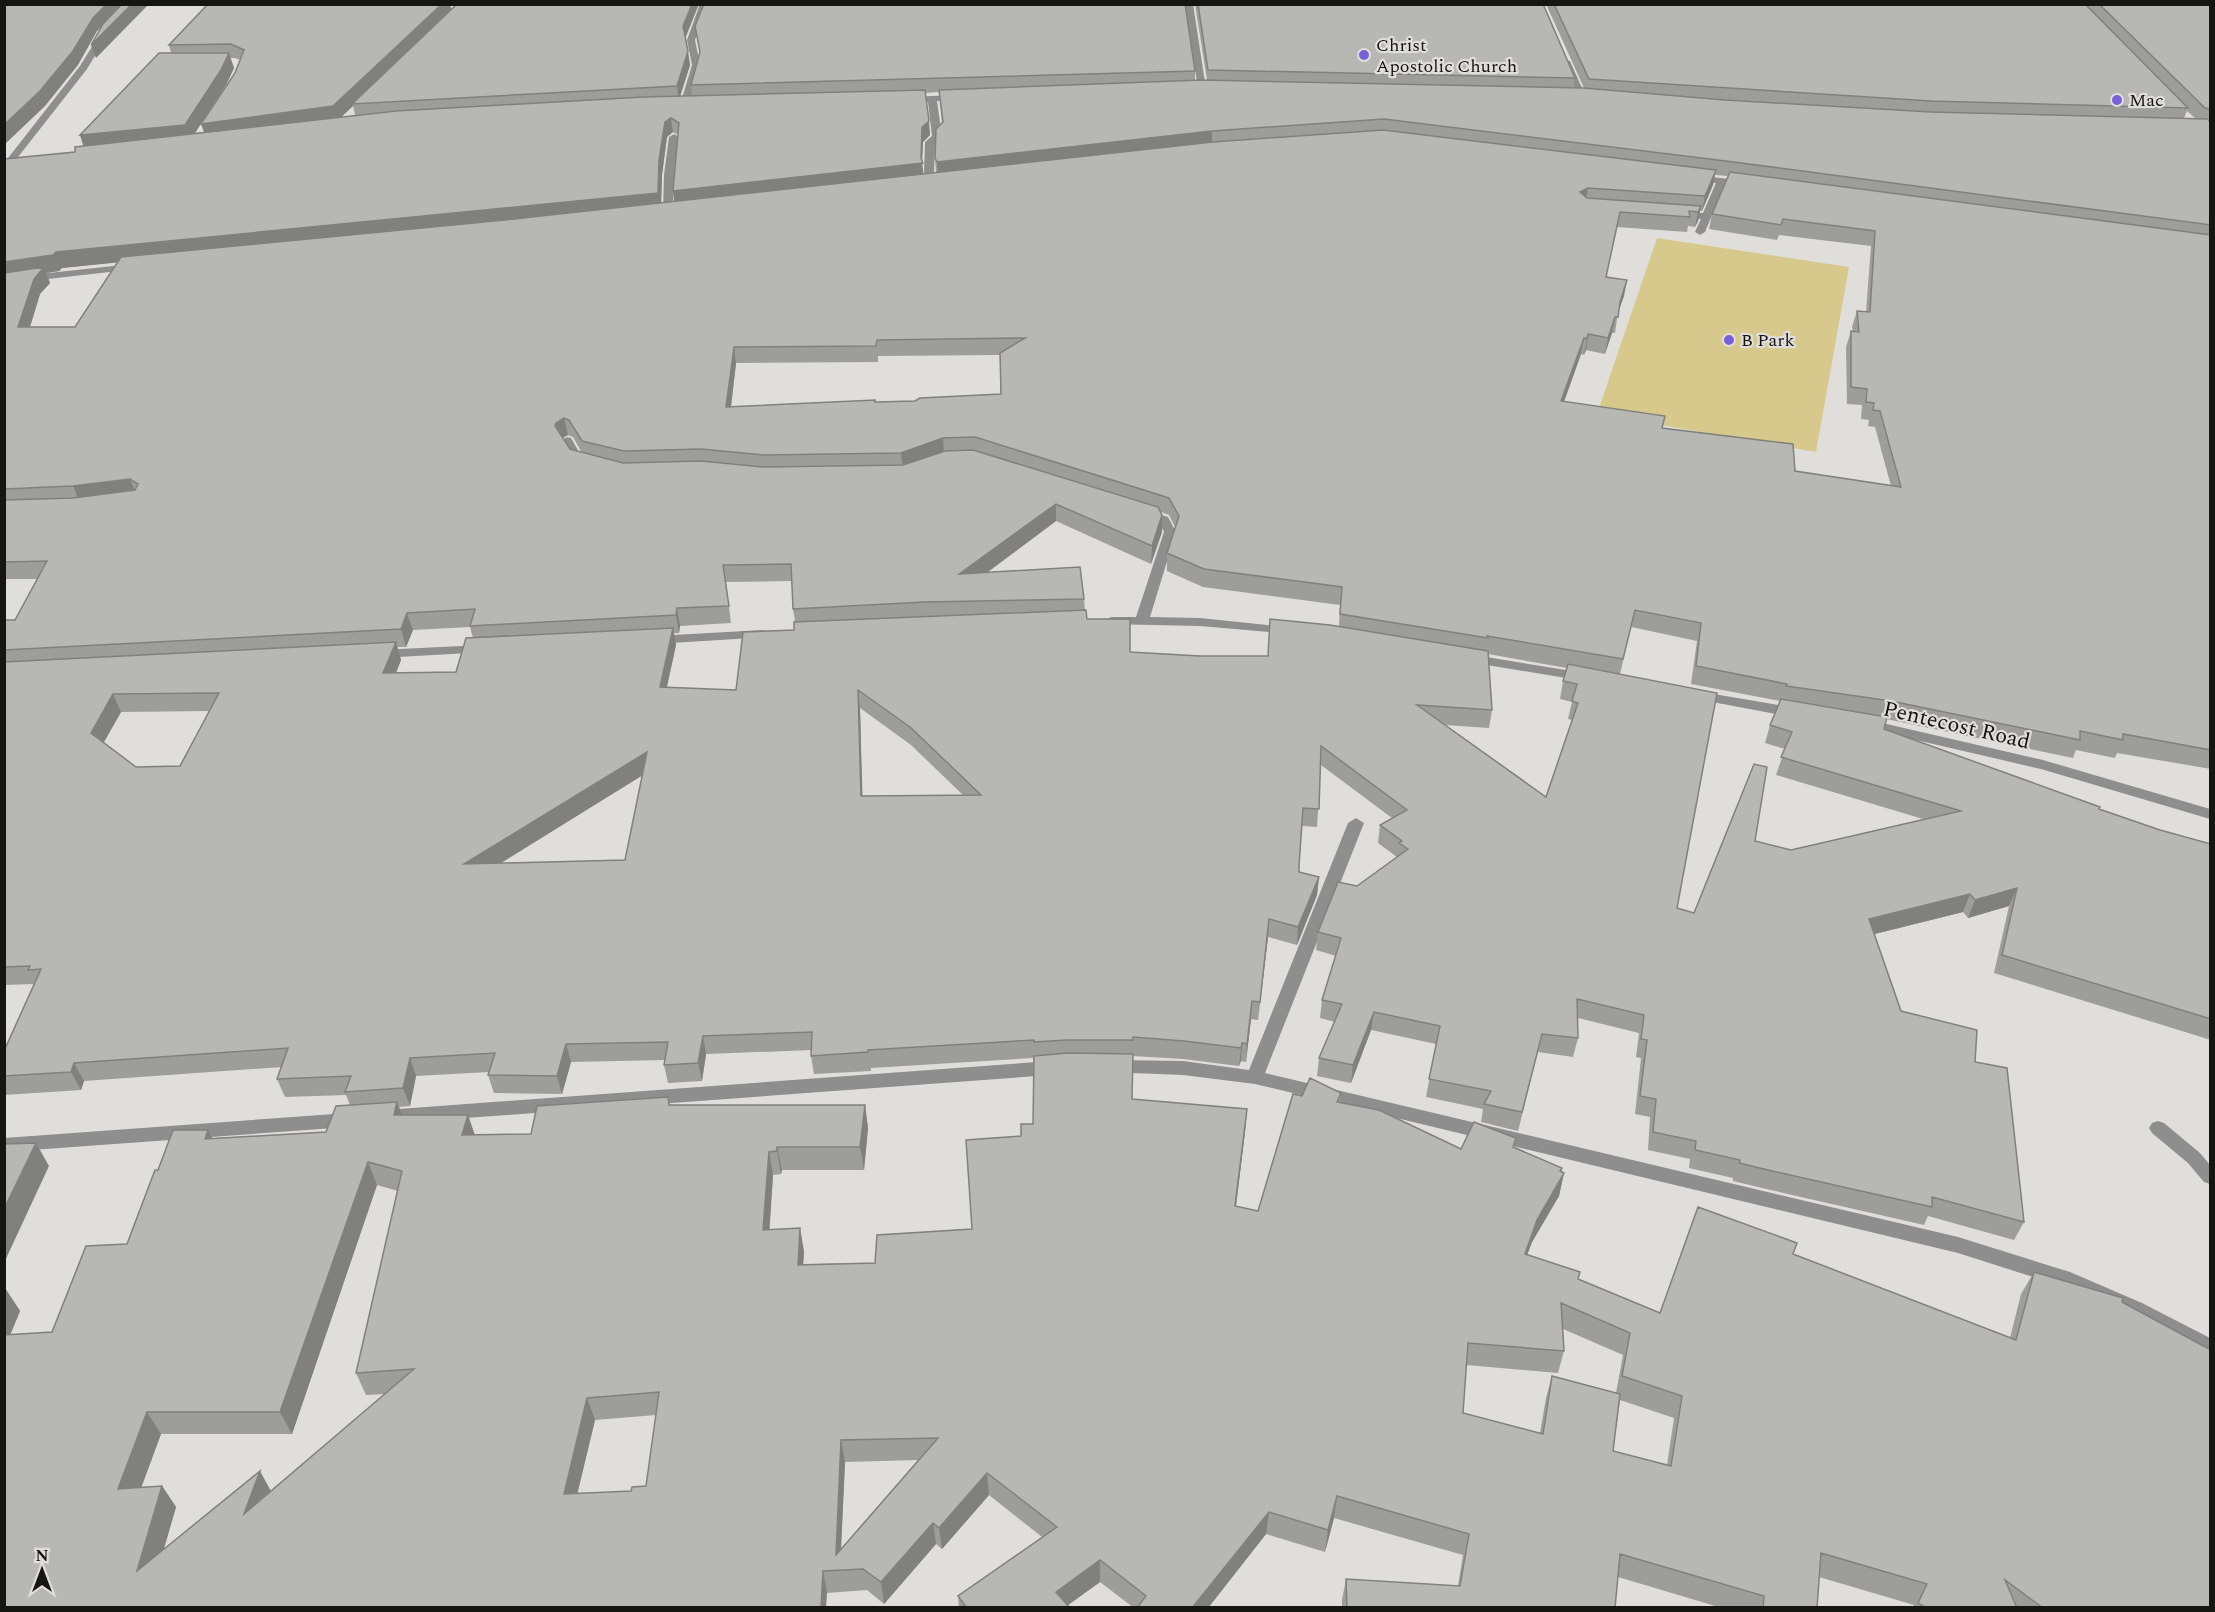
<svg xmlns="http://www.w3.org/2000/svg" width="2215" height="1612" viewBox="0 0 2215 1612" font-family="Spectral,serif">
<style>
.green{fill:#d7c98b}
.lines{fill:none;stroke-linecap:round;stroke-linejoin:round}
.minor{fill:#8e8e8f;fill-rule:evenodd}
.wall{fill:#9d9d9a;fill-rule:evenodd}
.shaded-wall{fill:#80807d}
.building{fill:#b7b7b3;stroke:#80807d;stroke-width:1.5;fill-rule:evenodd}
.poi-dot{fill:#7a5fda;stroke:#dfdedb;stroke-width:2}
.labels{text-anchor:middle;stroke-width:4.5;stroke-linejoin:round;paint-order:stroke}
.far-poi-label{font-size:18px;fill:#151514;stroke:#dfdedb;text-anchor:start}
.street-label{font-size:22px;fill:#151514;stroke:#dfdedb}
</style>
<rect width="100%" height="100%" fill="#dfdedb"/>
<path class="green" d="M1657,238L1849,267L1816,452L1597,414Z"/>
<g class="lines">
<g class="minor">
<path d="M700,4H708L695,40L700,65L690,105L685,108L680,105L692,65L687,40Z"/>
<path d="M1185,4H1193L1206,89L1202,92L1198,89Z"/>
<path d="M101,32L108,34L87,69L11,166H5V162L80,66Z"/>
<path d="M1563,59L1570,61L1586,97L1585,99L1578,97L1562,61Z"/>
<path d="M957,95L960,96V100L937,101L942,137L935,143L934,173L937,182L929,184L924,173L925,142L932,136L928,102L906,103L902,100L906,97Z"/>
<path d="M674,134L679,137L674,175L673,212L668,215L663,212L664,175L669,137Z"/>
<path d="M1695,175L1746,181L1751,184L1746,187L1725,184L1705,232L1700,235L1695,232L1701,219L1680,218L1675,215L1680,212L1703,213L1716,183L1692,180L1690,178Z"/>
<path d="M132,264L137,267L136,269L39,280L4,287V281L39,274Z"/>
<path d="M567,437L571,438L583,459L588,460V466L575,465L561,441Z"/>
<path d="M1143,509L1168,517L1176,532L1150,617L1200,618L1287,627L1294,631L1292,634L1200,626L1106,624L1104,621L1111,617H1136L1164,532L1159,522L1139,516L1137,513L1139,510Z"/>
<path d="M763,630L770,634L768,637L655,644L648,640L655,636Z"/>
<path d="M482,645L487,646L489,649L487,652L380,658L373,654L380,650Z"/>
<path d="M1468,654L1584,673L1591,677L1584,681L1463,661L1461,658L1463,655Z"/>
<path d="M1696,691L1797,708L1804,713L1797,718L1691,698L1689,695L1691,692Z"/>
<path d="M1865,719L2043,760L2210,809V819L2041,769L1860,727L1858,724Z"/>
<path d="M1356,818L1364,823L1265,1073L1958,1237L2070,1272L2142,1303L2210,1338V1355L2128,1315L2058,1285L1958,1253L1255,1084L1183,1075L1108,1072L1105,1067L1108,1062L1114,1060L1183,1061L1249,1070L1348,823Z"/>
<path d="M1051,1061L1057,1063L1060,1068L1057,1073L1051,1075L399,1123L393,1121L390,1116L393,1111L399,1109Z"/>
<path d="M348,1113L354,1115L357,1120L354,1125L348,1127L4,1152V1138Z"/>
<path d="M2158,1121L2164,1123L2200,1153L2210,1165V1184L2204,1182L2188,1163L2152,1133L2149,1128L2152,1123Z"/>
</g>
</g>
<path class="wall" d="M1195,4H1543L1575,78L1573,88H1584L1546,4H2211V769L2117,753L2115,758L2076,750L2073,758L1886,719L1884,729L2099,809L2160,830L2211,844V1040L1994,973L2009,906L1968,918L1963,912L1874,934L1901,1011L1975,1062L2024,1222L2014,1240L1928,1216L1924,1225L1762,1188L1733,1181V1178L1689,1168L1690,1159L1648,1150L1650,1117L1635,1114L1641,1058L1636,1057L1639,1033L1578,1018V1038L1573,1057L1538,1052L1518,1131L1481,1122L1483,1109L1426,1097L1436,1044L1371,1030L1351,1083L1317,1076L1319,1058L1335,1022L1320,1018L1322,1000L1336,956L1316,950L1318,932L1357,886L1397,857L1378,843L1380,825L1392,818L1321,765L1317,827L1302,826L1299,866V872L1319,877L1317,895L1297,945L1268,937L1258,1020L1251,1019L1246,1062L1241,1061L1239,1066L1183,1059L1133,1056L1132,1099L1247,1109L1245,1132L1236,1207L1258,1211L1302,1096L1341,1093L1340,1103L1461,1149L1514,1147L1562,1168L1561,1171L1564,1173L1559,1196L1532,1242L1527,1255L1578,1279L1660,1313L1793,1254L2010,1338L2021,1294L2034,1272L2122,1302L2211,1608H1913L1914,1605L1819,1577L1817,1608H1722L1618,1577L1615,1608H1342V1600L1346,1579L1458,1586L1463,1555L1334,1518L1325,1552L1266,1534L1208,1608H1134L1100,1582L1068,1605L1070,1608H959L958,1596L1042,1537L989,1495L942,1549L936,1544L884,1604L867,1590L827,1593L4,1608L5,1288L20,1311L10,1335L52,1332L127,1244L158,1170L213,1138L326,1132L350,1105L346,1095L285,1097L277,1079L282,1067L84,1081L81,1090L4,1095V1051L34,984L4,985V620H15L37,579H4V159L75,152L84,146L80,135L171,53L169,45L451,10L685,38L690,65L680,96H692L691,85L700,53L695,26L1195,71V80H1207ZM230,58H235L240,60L235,73L204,132L194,133L226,85L234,68ZM939,92L942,123L935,158L936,172L923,174L922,162L923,142L930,135L925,93ZM353,106L355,115L341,117ZM2187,111L2195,118H2184ZM673,132L678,135L673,191L675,201L661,203L662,175L667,137ZM1715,175L1728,176L1712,214L1709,229L1777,240L1779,235L1871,246L1866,312L1857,311L1852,327L1853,331H1851L1846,347L1847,404L1862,405L1861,419L1869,420L1868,426L1875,427L1891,486L1795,471L1663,428L1564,402L1581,354L1584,355L1586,350L1605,354L1612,333H1615L1618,312L1624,296L1606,277L1617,227L1687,232L1688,226L1695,227L1698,221L1700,211H1702L1713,185ZM118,262L75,327H30L40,294L50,283L46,273L59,271L62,268ZM1000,355L1001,394L915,401L731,407L736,363L878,362V356ZM568,435L573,437L582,453L570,449L563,438ZM1161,512L1169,515L1175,527L1167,553V571L1203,587L1340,605L1339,626L1268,656H1200L1130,652L1087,619L1085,610L1084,599L986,573L1056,521L1151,564L1162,532ZM792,581L793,609L795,621L794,630L736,690L667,687L676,645L674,633H679L680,626L731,623L726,582ZM470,627L473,638L456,672L396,673L401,660L397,647H406L413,630ZM1631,627L1697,641L1691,684L1780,701L1770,725L1765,743L1785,749L1776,775L1923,819L1791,850L1755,841L1694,913L1677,908L1620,674ZM1488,654L1567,668L1563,681L1560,699L1572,702L1568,719L1572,720L1546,797L1445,725L1489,728L1492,710ZM860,708L911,745L963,795L862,796ZM209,711L180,766L136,767L103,743L121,712ZM643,775L625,860L500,863ZM812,1050L811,1056L814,1074L871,1071V1068L1033,1058V1124L1021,1136L972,1229L875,1263L803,1264L804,1251L769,1230L773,1175L781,1174L782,1170H864L868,1128L865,1105H670L531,1134L475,1135L402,1115L399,1107L410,1106L416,1076L489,1072L488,1075L494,1093L562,1094L571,1062L665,1060L664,1065L668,1083L702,1081L706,1054ZM377,1185L398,1191L356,1373L366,1395L385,1394L271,1491L164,1549L176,1507L162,1486L141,1487L161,1434H292ZM1563,1329L1623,1355L1616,1393L1552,1376L1546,1398L1540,1433L1463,1413L1466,1365L1558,1373L1564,1351ZM1620,1400L1674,1418L1667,1465L1613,1451ZM656,1415L646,1486L631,1491L577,1494L595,1420ZM918,1460L841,1549L845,1462Z"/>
<g class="shaded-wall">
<path d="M107,4H125L97,31L78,65L45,106L4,145V125L93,18Z"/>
<path d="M132,4H149L96,58L91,45Z"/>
<path d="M442,4H450L452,12L352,104L353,106L337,121L206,138L201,124Z"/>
<path d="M692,4H699L685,39L683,26Z"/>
<path d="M688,51L690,65L679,100L677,86Z"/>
<path d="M229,53L234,68L226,85L190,141L85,151L80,135Z"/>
<path d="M671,118L673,132L667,137L662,175L661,208L62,268L59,271L46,273L50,283L40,294L25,343L18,327L4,279V262L56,252L659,160L665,122Z"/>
<path d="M929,121L930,135L923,142L922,163L924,178L675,206L673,191L922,127Z"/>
<path d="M1212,131V146L938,177L937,162Z"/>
<path d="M1716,170L1713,185L1702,211L1705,196Z"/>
<path d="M1588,188L1585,203L1580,192Z"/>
<path d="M1701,206L1698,221L1695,227L1698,212Z"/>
<path d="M1627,280L1624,296L1616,318L1620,302Z"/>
<path d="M1615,317L1612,333L1605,354L1608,338Z"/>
<path d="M1588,334L1586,350L1584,355L1587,339Z"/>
<path d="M1584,338L1581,354L1558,418L1561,401Z"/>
<path d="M734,347L736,363L729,423L726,407Z"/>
<path d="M564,418L568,435L560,439L555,426L556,423Z"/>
<path d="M943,438L944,455L903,470L901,453Z"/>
<path d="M130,479L137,496L80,503L73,486Z"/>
<path d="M1056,504V521L961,592L959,574Z"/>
<path d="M1162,515V532L1151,564L1152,546Z"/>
<path d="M677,608L680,626L679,633L676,615Z"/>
<path d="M407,613L413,630L406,647L401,629Z"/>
<path d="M673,628L676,645L663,704L660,687Z"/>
<path d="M396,642L401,660L389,690L383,673Z"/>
<path d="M858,690L860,708L863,814L861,796Z"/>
<path d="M113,694L121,712L99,751L91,733Z"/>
<path d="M647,752L651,770L469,883L464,864Z"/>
<path d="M1319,877L1317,895L1297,945L1298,927Z"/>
<path d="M2017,888L2009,906L1968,918L1975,900Z"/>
<path d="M1970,894L1963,912L1863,937L1869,919Z"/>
<path d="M1269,919L1268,937L1258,1020L1260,1002Z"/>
<path d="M1252,1001L1251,1019L1246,1062L1247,1044Z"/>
<path d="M1374,1012L1371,1030L1351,1083L1353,1065Z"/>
<path d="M703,1036L706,1054L702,1081L698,1063Z"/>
<path d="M1242,1043L1241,1061L1239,1066L1241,1048Z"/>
<path d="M566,1044L571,1062L562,1094L557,1076Z"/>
<path d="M410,1058L416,1076L410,1106L403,1088Z"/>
<path d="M74,1063L84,1081L81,1090L71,1072Z"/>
<path d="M397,1102L406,1125L394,1115Z"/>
<path d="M865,1105L868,1128L864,1170L860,1147Z"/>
<path d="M1247,1109L1245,1132L1233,1229L1235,1206Z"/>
<path d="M468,1115L476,1138L462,1135Z"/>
<path d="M208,1130L220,1153L205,1139Z"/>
<path d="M36,1143L49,1166L4,1263V1209Z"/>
<path d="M777,1147L782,1170L781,1174L777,1151Z"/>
<path d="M769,1152L773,1175L768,1253L763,1230Z"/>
<path d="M368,1162L377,1185L292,1434L280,1412Z"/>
<path d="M1562,1168L1558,1184L1564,1173L1559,1196L1532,1242L1519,1276L1525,1254L1537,1220Z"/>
<path d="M800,1228L804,1251L802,1287L798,1265Z"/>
<path d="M5,1288L20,1311L4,1350V1290Z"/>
<path d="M587,1398L595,1420L572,1516L564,1494Z"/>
<path d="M147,1412L161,1434L133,1510L118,1489Z"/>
<path d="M841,1440L845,1462L840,1570L836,1555Z"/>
<path d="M260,1471L272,1493L244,1514Z"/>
<path d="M987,1473L989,1495L942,1549L939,1528Z"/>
<path d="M162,1486L176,1507L151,1592L137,1571Z"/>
<path d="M1337,1496L1334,1518L1325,1552L1328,1530Z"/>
<path d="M1269,1512L1266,1534L1208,1608H1192Z"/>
<path d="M933,1523L936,1544L884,1604L881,1582Z"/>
<path d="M1100,1560V1582L1064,1608L1056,1592Z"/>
<path d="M823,1571L827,1593L826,1608H821Z"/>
</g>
<g class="building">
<path d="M4,4H107L93,18L73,51L40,91L4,125Z"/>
<path d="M122,4H132L91,45L103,24Z"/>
<path d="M208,4H442L333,106L201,124L235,73L244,50L231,44L169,45Z"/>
<path d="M457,4H692L683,26L688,51L677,86L352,104Z"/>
<path d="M704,4H1185L1195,71L691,85L700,52L695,26Z"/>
<path d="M1198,4H1543L1575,78L1208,70Z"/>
<path d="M1554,4H2085L2188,108L1931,101L1589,79Z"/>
<path d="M2099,4H2211V109L2205,108Z"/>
<path d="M159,53H229L221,70L185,125L80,135Z"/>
<path d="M1202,80L1584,88L1725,100L1931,112L2207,119L2211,122V225L1726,161L1384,119L1212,131L937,162L935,158L936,129L943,122L939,90Z"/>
<path d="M925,90L929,121L922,127L921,158L923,163L673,191L679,123L671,118L665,122L659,160L658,193L56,252L53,255L4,262V159L75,152V147L396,111L643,97Z"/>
<path d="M1383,130L1716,170L1705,196L1588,188L1580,192L1587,198L1701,206L1698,212L1689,211L1690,217L1620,212L1606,277L1627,280L1620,302L1618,317H1615L1608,338L1588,334L1587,339L1584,338L1561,401L1665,416L1662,428L1793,444L1795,471L1901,487L1880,411L1873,410L1874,403L1866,402L1867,389L1851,387V331L1859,332L1857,311L1870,312L1875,231L1783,219L1781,225L1712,214L1730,172L2211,235V750L2123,734V740L2080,731V740L1891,701L1786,686L1787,684L1696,666L1701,623L1635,610L1623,659L1487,636L1488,638L1340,614L1342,587L1204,569L1167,553L1179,516L1169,498L975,437L943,438L901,453L764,455L701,449L624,451L582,441L569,420L564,418L556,423L555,426L570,449L623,463L701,461L763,467L903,465L945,451L973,450L1158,507L1162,515L1152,546L1056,504L959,574L1080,567L1084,599L924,602L793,609L791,564L723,565L729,606L677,608L676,615L470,626L475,609L407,613L401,629L4,650V620H15L47,561L4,562V500L73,498L135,490L138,484L130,479L73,486L4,489V273L44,267L34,279L18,327H75L121,257L514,219L1213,142ZM1025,338L1000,353L1001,394L920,398L915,401L875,402V400L726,407L734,347L876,346L877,340Z"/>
<path d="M1086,610L1087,619H1130V652L1200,656H1268L1270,619L1330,625L1488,651L1492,710L1417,705L1546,797L1578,703L1572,701L1577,684L1563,681L1568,664L1717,693L1677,908L1694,913L1754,764L1767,767L1755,841L1791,850L1961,811L1781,757L1792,732L1770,725L1781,699L1887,717L1884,729L2100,807L2099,809L2160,830L2211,844V1019L2002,955L2017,888L1975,900L1970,894L1869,919L1901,1011L1977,1030L1975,1062L2007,1068L2024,1222L1932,1197V1207L1768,1170L1739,1163L1740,1160L1695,1150L1696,1141L1653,1132L1656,1099L1640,1096L1647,1040L1641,1039L1644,1015L1577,999L1578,1038L1542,1034L1522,1112L1484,1104L1491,1091L1429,1079L1440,1026L1374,1012L1353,1065L1319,1058L1342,1004L1322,1000L1341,938L1318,932L1338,882L1357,886L1408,849L1399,843L1402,841L1380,825L1407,810L1321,746L1319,809L1303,808L1299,866V872L1319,877L1298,927L1269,919L1260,1002L1252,1001L1247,1044L1242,1043L1241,1048L1184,1041L1133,1037V1040H1067L1034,1042V1040L868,1050V1052L811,1056L812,1032L703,1036L698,1063L664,1065L668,1042L566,1044L557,1076L488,1075L495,1053L410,1058L403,1088L345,1092L351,1076L277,1079L288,1048L74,1063L71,1072L4,1076V1051L41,969L28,970L30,966L4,967V662L396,642L383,673L456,672L466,638L673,628L660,687L736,690L743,632L794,630V622ZM858,690L910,727L981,795L861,796ZM219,693L180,766L136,767L91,733L113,694ZM647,752L625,860L464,864Z"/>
<path d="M1068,1053L1133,1054L1132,1099L1247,1109L1235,1206L1258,1211L1293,1094L1302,1096L1310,1078L1341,1093L1337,1102L1379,1110L1461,1149L1474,1122L1516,1138L1513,1147L1562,1168L1560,1171L1564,1173L1537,1220L1525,1254L1580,1272L1578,1279L1660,1313L1698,1207L1797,1243L1793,1254L2016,1340L2034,1272L2123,1298L2122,1302L2211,1350V1608H2043L2005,1580L2017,1608H1926L1918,1603L1927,1584L1821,1553L1817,1608H1763L1764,1596L1620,1554L1615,1608H1347L1346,1579L1460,1586L1469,1534L1337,1496L1328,1530L1269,1512L1192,1608H1137L1146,1596L1100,1560L1056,1592L1070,1608H967L958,1596L1057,1527L987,1473L939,1528L933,1523L881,1582L863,1569L823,1571L821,1608H4V1335L52,1332L86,1246L127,1244L155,1170H158L173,1130H208L205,1139L326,1132L336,1106L397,1102L394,1115H468L462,1135L531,1134L537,1106L668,1097L669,1105H865L860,1147H777V1151L769,1152L763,1230L800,1228L798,1265L875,1263L877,1235L972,1229L966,1140L1021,1136V1124H1033L1034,1056ZM368,1162L402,1171L356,1373L414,1369L244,1514L260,1471L137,1571L162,1486L118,1489L147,1412H280ZM1561,1303L1630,1333L1622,1376L1682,1396L1671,1466L1613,1451L1620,1394L1552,1376L1543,1434L1463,1413L1468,1343L1564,1351ZM659,1392L646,1486L632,1487L631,1491L564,1494L587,1398ZM938,1438L836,1555L841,1440Z"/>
<path d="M36,1143L4,1209V1144Z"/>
</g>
<g class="poi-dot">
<circle cx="1364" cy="55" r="6"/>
<circle cx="2117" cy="100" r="6"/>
<circle cx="1729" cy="340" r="6"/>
</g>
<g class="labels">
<g class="far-poi-label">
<text x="1376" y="51">Christ<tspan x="1376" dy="21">Apostolic Church</tspan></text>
<text x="2129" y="106">Mac</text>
<text x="1741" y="346">B Park</text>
</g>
<g class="street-label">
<text transform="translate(1957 724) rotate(13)" y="8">Pentecost Road</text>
</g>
</g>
<rect width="2215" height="1612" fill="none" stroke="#151514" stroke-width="12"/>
<g transform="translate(42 1570)" stroke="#dfdedb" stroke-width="4.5" paint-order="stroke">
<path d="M0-4.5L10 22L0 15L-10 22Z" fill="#151514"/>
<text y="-9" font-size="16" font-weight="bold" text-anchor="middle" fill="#151514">N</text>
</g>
</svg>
